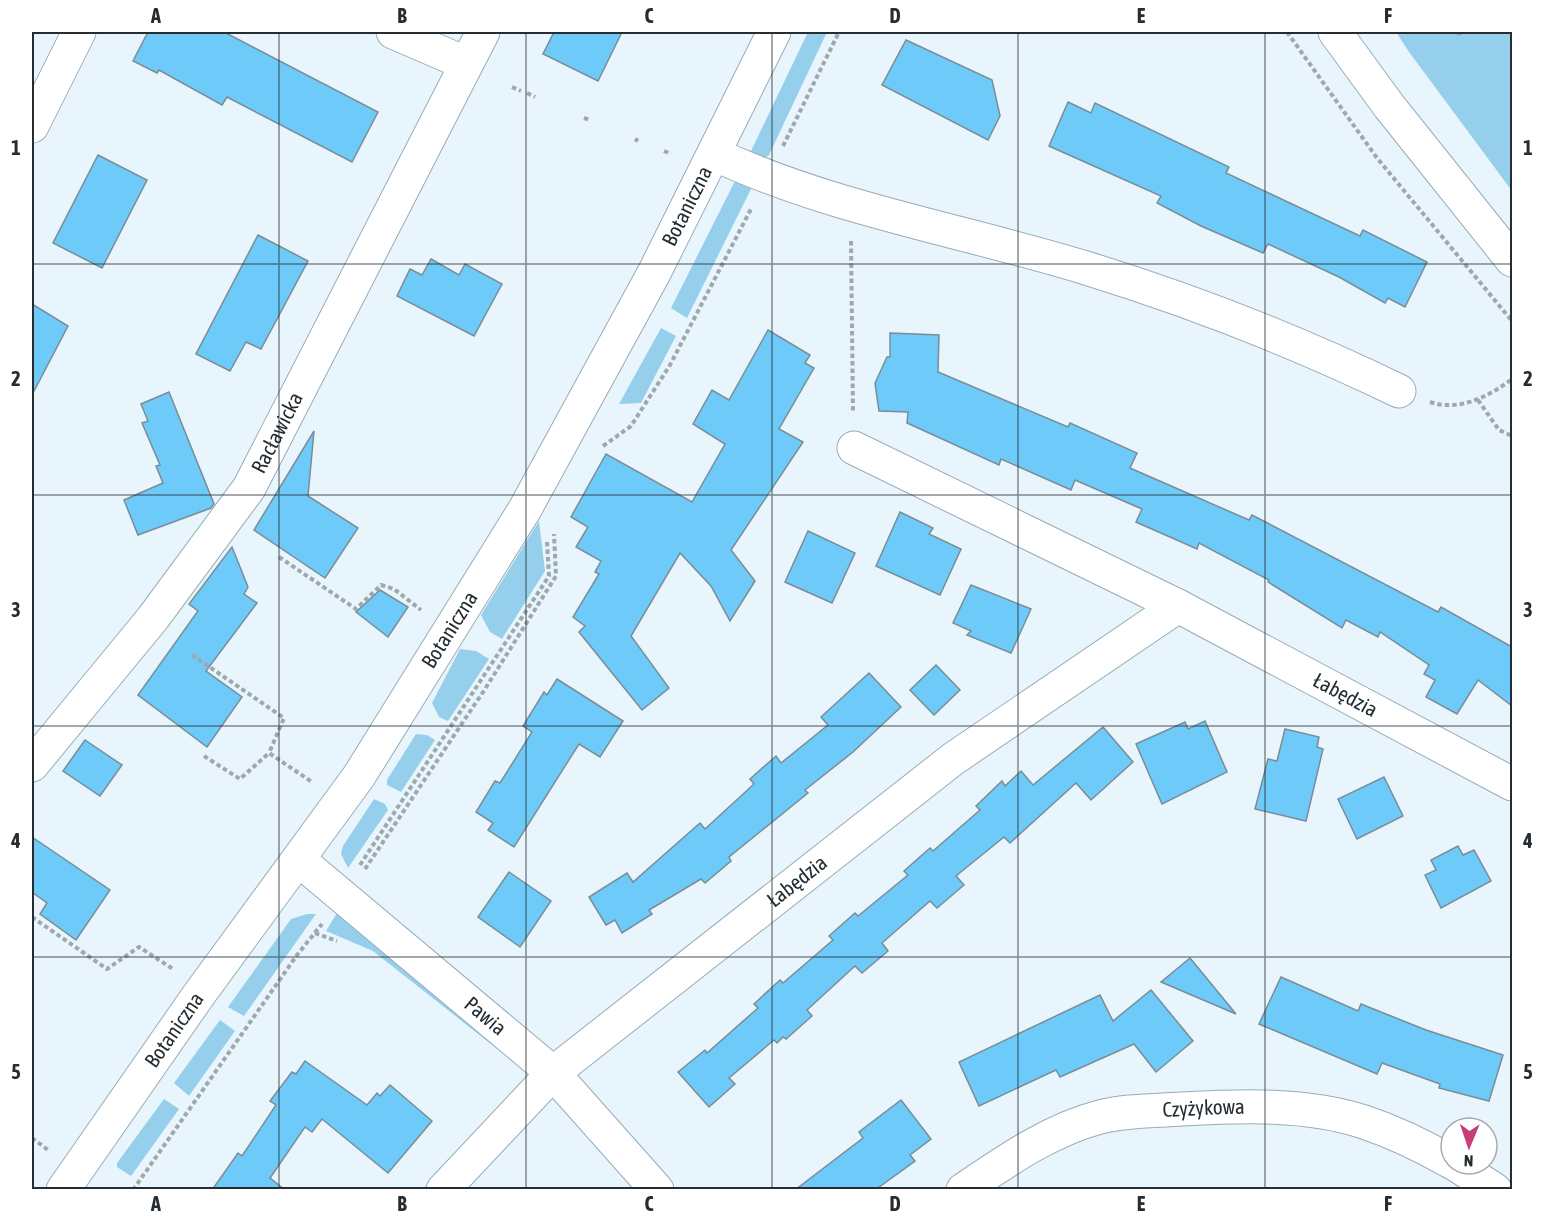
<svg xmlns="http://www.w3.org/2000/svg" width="1544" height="1221" viewBox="0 0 1544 1221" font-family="'Asap Condensed',sans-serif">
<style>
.green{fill:#96cfec}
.building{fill:#6ecaf8;stroke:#798d97;stroke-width:1.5}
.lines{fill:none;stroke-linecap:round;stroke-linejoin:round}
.minor-casing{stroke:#98acb7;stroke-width:35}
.tertiary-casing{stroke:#98acb7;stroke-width:35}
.secondary-casing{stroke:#98acb7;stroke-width:35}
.path{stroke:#9ea8af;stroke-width:4;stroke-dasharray:4.5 3;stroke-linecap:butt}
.minor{stroke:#fff;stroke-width:33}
.tertiary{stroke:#fff;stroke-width:33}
.secondary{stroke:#fff;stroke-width:33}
.grid{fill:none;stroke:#252d32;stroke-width:1.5;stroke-opacity:0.55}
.labels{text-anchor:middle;stroke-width:4.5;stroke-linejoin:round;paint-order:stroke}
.street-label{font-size:21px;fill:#252d32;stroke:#fff}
.neatline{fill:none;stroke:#252d32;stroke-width:2}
.grid-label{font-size:20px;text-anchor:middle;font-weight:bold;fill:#252d32}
</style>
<rect width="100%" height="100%" fill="#e9f5fc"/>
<g class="green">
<path d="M808,32H827L769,155L765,158L750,153Z"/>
<path d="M1396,32H1512V191L1409,52Z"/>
<path d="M737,177L754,183L687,318L671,308Z"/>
<path d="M661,328L676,336L641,403L619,404Z"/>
<path d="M539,521L545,571L502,639L490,632L481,615Z"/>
<path d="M460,649L476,651L489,659L448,721L439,717L432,703Z"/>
<path d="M416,734L427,735L435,740L401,792L387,785V780Z"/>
<path d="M374,799L385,804L388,810L348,868L341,854L343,846Z"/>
<path d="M337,913L512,1053L515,1063L373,951L326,931Z"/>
<path d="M307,914H316L244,1016L228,1007L291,919Z"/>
<path d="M220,1020L235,1031L189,1096L174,1083Z"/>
<path d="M164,1099L179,1109L131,1176L117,1167V1163Z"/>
</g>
<g class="building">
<path d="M148,32H224L378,112L352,162L227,97L222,105L159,70L157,73L133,61Z"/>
<path d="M554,32H622L598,81L543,54Z"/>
<path d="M906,40L992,80L1000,116L988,140L882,85Z"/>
<path d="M1068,102L1091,113L1095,103L1229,167L1226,173L1360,236L1363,230L1427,262L1405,307L1388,298L1385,303L1339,277L1268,244L1263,253L1201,226L1157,203L1161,196L1049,146Z"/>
<path d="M98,155L147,180L102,268L53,243Z"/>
<path d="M258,235L308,261L261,349L246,342L230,371L196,354Z"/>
<path d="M431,259L459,275L465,264L502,284L474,336L397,296L410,269L422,275Z"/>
<path d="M32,304L68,326L32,395Z"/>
<path d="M768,330L810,355L805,363L814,368L779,429L803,442L731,550L755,581L730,621L711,586L680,553L631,636L669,688L642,710L579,632L585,626L573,617L599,574L595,572L601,561L576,547L588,527L571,517L606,454L692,502L725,444L693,424L712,390L729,400Z"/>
<path d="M890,333L939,335L938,372L1068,427L1070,423L1137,453L1130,468L1249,520L1252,515L1438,612L1441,607L1512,647V706L1478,680L1457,714L1426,697L1435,680L1424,674L1429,665L1380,632L1378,637L1346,620L1342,628L1268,582L1269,580L1199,543L1197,549L1136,522L1142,509L1075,480L1071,490L1001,459L999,465L907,423L908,412L879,411L875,383L887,357H890Z"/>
<path d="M169,392L214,504L211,508L138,535L124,500L163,483L156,466L160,465L142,423L148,421L141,404Z"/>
<path d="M314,431L308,496L358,528L325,578L254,530Z"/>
<path d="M900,512L933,528L929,534L961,549L940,595L876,566Z"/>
<path d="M808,531L855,553L832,603L785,582Z"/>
<path d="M232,547L248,587L244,594L257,603L206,671L242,697L207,747L138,695L198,611L189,604Z"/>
<path d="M971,585L1031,609L1011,653L967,635L971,631L953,623Z"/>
<path d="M380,590L408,607L388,637L356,612Z"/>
<path d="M936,665L960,690L934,715L910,690Z"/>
<path d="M869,673L901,707L853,752L805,790L808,793L729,857L731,861L705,883L701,879L649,910L652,914L622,933L615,920L606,925L589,897L627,873L633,882L700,823L705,829L754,784L750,779L776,756L781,763L828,725L821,717Z"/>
<path d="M557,679L623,721L600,757L579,744L514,847L488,830L493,823L476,812L495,781L500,783L532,732L523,726L544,692L547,695Z"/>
<path d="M1205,721L1227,772L1162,804L1136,744L1185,722L1188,729Z"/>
<path d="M1103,727L1133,762L1091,800L1076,783L1010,843L1004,837L956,876L964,885L937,908L930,901L882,943L888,951L862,973L855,966L807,1010L812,1016L786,1039L783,1037L777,1043L774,1040L729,1078L735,1084L709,1107L678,1072L705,1050L707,1053L758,1008L754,1004L780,980L783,983L833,940L829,936L855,913L858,916L908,875L904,871L930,848L933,851L980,810L976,806L1002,781L1005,786L1021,771L1033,785Z"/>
<path d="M1285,729L1319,737L1317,747L1323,749L1306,821L1255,809L1268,759L1277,761Z"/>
<path d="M85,740L122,765L100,796L63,771Z"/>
<path d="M1384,777L1403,816L1357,839L1338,799Z"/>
<path d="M32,837L110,890L76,940L40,914L47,903L32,892Z"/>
<path d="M1458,846L1463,855L1474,850L1491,881L1441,908L1425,875L1436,870L1431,860Z"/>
<path d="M509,872L551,901L520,947L478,917Z"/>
<path d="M1190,958L1236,1014L1161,982Z"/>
<path d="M1281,977L1358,1011L1361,1004L1426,1030L1503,1055L1489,1101L1439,1088L1440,1084L1382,1063L1377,1074L1259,1024Z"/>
<path d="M1151,990L1193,1041L1156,1072L1134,1044L1060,1077L1056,1070L979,1106L959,1062L1100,995L1113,1021Z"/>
<path d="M305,1061L367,1105L377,1093L380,1096L390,1085L432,1121L388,1173L322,1119L312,1132L305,1127L270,1178L285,1190H212L238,1153L242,1156L276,1105L270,1101L292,1072L296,1074Z"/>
<path d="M901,1100L931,1139L910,1155L915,1161L875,1190H795L863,1138L859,1132Z"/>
</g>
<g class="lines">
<defs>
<g id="minor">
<path d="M393,32L465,63"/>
<path d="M32,126L79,32"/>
<path d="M714,154C832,209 962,230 1086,268C1193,301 1298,342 1399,391"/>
<path id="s1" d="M854,448L1178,606L1512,784"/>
<path id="s2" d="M32,765L153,618L249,488L483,32"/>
<path id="s3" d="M299,860L553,1073L657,1190"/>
<path d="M1455,1164L1495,1190"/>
<path id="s4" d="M443,1190L553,1073L953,759L1178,606"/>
<path id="s5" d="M963,1190C1006,1161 1050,1130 1100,1117C1126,1110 1156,1111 1182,1109C1241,1106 1306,1103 1364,1122C1394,1132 1423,1146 1451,1162"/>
</g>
<path id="tertiary" d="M1335,32L1389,106L1512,260"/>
<g id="secondary">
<path id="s6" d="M63,1190L198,996L359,776L525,509L654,273L774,32"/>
</g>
</defs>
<use href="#minor" class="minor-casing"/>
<use href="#tertiary" class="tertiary-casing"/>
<use href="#secondary" class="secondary-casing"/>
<g class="path">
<path d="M1287,32L1377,158L1512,321"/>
<path d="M1457,34L1464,32"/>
<path d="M512,87L521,91"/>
<path d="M527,93L535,97"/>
<path d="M584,118L590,120"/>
<path d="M635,139L638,141"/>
<path d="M783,146L839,32"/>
<path d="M664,151L671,154"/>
<path d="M851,241L853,413"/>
<path d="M1478,400L1499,430L1512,436"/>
<path d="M1430,402C1459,412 1490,396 1512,379"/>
<path d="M603,446L631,426L670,365L751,209"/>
<path d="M279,557L356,609L381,585L394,589L421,610"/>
<path d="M192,655L284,718L269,753"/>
<path d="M204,756L240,779L269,753L312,782"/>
<path d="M360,865L549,576L547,542"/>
<path d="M365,869L485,689L556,576L554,534"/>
<path d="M32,917L107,969L139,947L173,969"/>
<path d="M315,933L337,941"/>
<path d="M32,1138L48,1150"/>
<path d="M133,1190L297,955L322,924"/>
</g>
<use href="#minor" class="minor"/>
<use href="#tertiary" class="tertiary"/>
<use href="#secondary" class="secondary"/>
</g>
<path class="grid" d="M279,32V1190M526,32V1190M772,32V1190M1018,32V1190M1265,32V1190M32,264H1512M32,495H1512M32,726H1512M32,957H1512"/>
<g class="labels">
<g class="street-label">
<text dy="7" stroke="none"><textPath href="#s6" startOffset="1167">Botaniczna</textPath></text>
<text dy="7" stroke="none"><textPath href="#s2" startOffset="414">Racławicka</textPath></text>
<text dy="7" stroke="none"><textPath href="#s6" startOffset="681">Botaniczna</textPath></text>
<text dy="7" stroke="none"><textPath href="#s1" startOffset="550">Łabędzia</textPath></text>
<text dy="7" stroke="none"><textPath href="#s4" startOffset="471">Łabędzia</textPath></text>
<text dy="7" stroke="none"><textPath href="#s3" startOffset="243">Pawia</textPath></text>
<text dy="7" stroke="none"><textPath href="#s6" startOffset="195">Botaniczna</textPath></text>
<text dy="7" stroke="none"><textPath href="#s5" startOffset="260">Czyżykowa</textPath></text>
</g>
</g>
<rect width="1544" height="1221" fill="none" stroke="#ffffff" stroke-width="66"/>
<g transform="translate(1469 1146) rotate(182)"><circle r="28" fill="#ffffff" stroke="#a8abad" stroke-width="1.5"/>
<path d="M0-4.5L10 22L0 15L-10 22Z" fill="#c73e77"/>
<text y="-9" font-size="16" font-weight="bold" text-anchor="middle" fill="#252d32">N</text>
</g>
<rect x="33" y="33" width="1478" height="1155" class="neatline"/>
<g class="grid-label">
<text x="156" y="23">A</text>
<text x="402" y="23">B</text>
<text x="649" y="23">C</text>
<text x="895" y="23">D</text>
<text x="1141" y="23">E</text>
<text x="1388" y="23">F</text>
<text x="16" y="155">1</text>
<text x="1528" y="155">1</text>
<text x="16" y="386">2</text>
<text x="1528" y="386">2</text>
<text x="16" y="617">3</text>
<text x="1528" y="617">3</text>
<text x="16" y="848">4</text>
<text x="1528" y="848">4</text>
<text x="16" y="1079">5</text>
<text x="1528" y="1079">5</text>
<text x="156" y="1211">A</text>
<text x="402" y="1211">B</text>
<text x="649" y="1211">C</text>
<text x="895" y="1211">D</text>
<text x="1141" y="1211">E</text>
<text x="1388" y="1211">F</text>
</g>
</svg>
